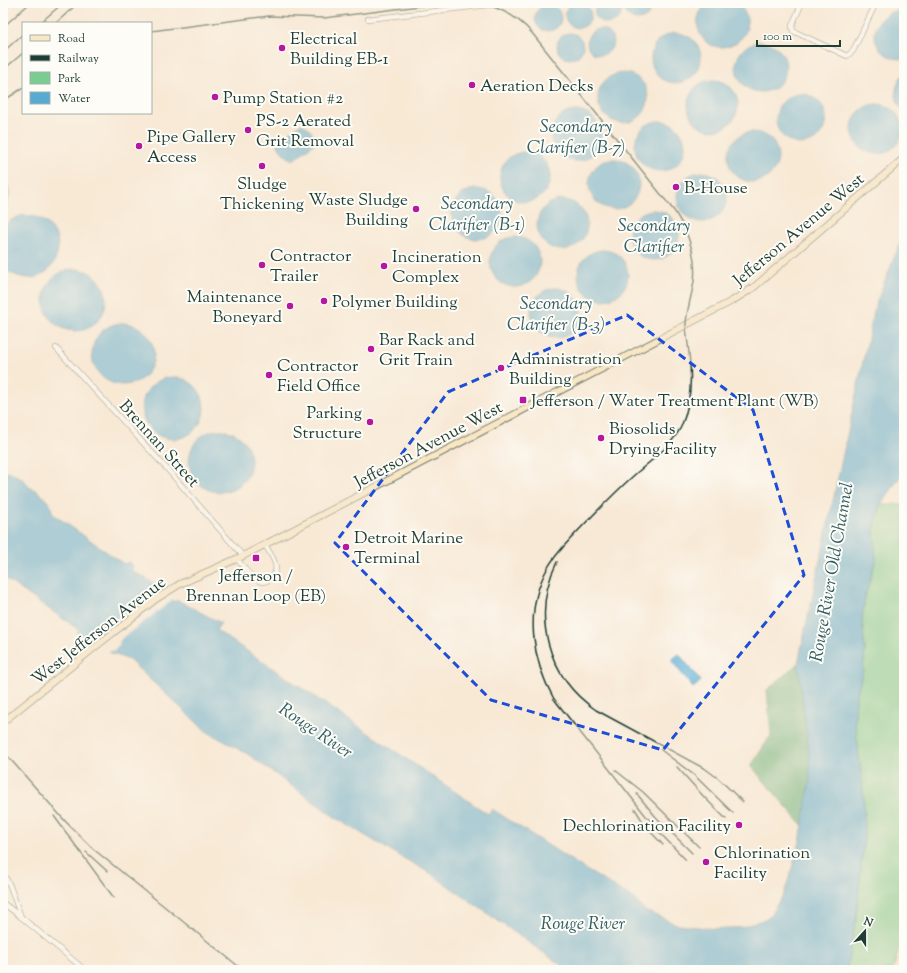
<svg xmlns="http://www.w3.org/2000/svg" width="907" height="973" viewBox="0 0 907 973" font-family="'Sorts Mill Goudy',serif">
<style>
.green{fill:#79cd90;stroke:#4c8562}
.forest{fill:#62b07a;stroke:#407657}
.water{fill:#57abd3;stroke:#3b7484}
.pier{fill:#f8e9d6}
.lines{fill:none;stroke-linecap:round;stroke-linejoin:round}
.minor-casing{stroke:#6b796d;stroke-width:6}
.secondary-casing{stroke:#6b796d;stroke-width:8}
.minor{stroke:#fff;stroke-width:4.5}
.secondary{stroke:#f9e7c3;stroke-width:6}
.rail{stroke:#1f3d34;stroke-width:1.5}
.marked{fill:none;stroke:#1d4ed8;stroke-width:3;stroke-dasharray:8 5;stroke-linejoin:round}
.poi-dot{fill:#b5179e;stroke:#fdfcf7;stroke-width:1.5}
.labels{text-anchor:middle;stroke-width:4;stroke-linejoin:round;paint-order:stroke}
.poi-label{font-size:17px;fill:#1f3d34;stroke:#fdfcf7;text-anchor:start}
.street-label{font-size:17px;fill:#1f3d34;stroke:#fdfcf7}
.water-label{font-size:18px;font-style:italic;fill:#305e64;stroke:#fdfcf7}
</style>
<rect width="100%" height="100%" fill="#fdfcf7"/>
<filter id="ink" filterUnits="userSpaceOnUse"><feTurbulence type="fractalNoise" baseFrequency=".025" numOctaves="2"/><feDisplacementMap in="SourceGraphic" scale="8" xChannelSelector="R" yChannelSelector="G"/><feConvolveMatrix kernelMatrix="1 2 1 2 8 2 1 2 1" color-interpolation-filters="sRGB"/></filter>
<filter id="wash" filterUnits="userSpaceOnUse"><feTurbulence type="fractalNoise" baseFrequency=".012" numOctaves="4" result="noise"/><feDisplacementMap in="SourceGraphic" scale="16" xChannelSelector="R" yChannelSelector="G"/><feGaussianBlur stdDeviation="0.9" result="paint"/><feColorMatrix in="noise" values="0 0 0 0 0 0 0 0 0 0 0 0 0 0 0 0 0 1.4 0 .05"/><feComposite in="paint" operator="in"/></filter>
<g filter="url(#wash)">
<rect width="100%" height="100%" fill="#f8e9d6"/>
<path class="green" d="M904,504L903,933L893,970H846L856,921L864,837V799L855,722L856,697L863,671L865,650L862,620L865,596L876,560L874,530L881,505Z"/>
<path class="forest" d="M798,663L809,752L810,780L803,826L751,766L771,735L767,690Z"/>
<g class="water">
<circle cx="578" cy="15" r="13"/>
<path d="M597,3H619C632,30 584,30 597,3Z"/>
<path d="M625,3H651C655,25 621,26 625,3Z"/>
<path d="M707,3H738C771,38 708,68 698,28C696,18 700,10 707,3Z"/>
<circle cx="548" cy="18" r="13"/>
<path d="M900,10H904V59C868,60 864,15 900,10Z"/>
<circle cx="600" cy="42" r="13"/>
<circle cx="570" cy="46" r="13"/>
<circle cx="676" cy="58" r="25"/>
<circle cx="761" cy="67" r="25"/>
<circle cx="623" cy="98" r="25"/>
<path d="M904,74V111C893,100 893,85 904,74Z"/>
<circle cx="713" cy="105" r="25"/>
<circle cx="801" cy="119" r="25"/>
<circle cx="877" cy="129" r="25"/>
<circle cx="576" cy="136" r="25"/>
<circle cx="660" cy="146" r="25"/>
<path d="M300,124C308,125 312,133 316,139L314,144L293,160C286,157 278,149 277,142Z"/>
<circle cx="753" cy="157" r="25"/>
<circle cx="525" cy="177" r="25"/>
<circle cx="614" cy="184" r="25"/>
<circle cx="702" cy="197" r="25"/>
<path d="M3,174C11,188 11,199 3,212Z"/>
<circle cx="477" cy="214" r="25"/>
<circle cx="562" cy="225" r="25"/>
<circle cx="654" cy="235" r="25"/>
<path d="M25,215C78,221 60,287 21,277C14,275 7,272 3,266V227C9,220 16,217 25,215Z"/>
<path d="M904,233V465L903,472L881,505L874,530L876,560L865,596L862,620L865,650L863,671L856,697L855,722L864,799V837L856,921L846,970H568L430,873L396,854L336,818L249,755L206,731L129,660L111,653L88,634L82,636L77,633L79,630L3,577V468L6,471L11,472L25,481L29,487L39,492L50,504L53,514L124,564L129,562L133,566L131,570L157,585L175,602L177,600L221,623L216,630L488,814L492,809L588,871L633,898L645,911L679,925L717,929L743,927L768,918L784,894L800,842L810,780L809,752L798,663L875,306Z"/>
<circle cx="515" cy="262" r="25"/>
<circle cx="603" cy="275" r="25"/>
<circle cx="75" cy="300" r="31"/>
<circle cx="556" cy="313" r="25"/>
<circle cx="123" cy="354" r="31"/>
<circle cx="173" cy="408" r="31"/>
<circle cx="220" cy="461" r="31"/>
<path d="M679,654L701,681L693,688L671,660Z"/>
</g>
<path class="pier" d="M157,585L159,588L160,587L174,599L122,638L119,642L120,644L113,651L111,650L108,652L106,650H105L91,640L147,596L146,593Z"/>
</g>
<g filter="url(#ink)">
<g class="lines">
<defs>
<g id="minor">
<path d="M802,3L793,23L792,26L793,31L847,56L853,51L876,3"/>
<path d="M368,19L505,3"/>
<path d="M56,348L168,470L243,556"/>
<path d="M237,559C243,566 250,578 259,581C263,583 268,581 271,578C282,568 271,555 265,545"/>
<path d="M3,873L10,886L21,917L85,970"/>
<path d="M3,903L20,916"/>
</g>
<path id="secondary" d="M3,722L99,644L156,599L180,584L243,556L732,301L753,288L904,158"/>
</defs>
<use href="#minor" class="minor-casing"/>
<use href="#secondary" class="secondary-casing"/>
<use href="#minor" class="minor"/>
<use href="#secondary" class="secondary"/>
<g class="rail">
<path d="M478,3C500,7 518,17 532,33L675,212C688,232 697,257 694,281C692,295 687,309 686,323C686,332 688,343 689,353C692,377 691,404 681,427C669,450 649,461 631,478C611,496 593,515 575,534C565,545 554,556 547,569C524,611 532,660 554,699L657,830L686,860"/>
<path d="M40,23L63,3"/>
<path d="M56,23L78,3"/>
<path d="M3,27L30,3"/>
<path d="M151,31L269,16L324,18L444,3"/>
<path d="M3,52L23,34"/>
<path d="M3,70L23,53"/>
<path d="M3,101L23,88"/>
<path d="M557,562C531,615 547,677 596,710L707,770L719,779L743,802"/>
<path d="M661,750L694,775L733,813"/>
<path d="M3,751L66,822L92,848L243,970"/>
<path d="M677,767L705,798L726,819"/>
<path d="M615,770L643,792L699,847"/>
<path d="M637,794L656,817L692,853"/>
<path d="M635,809L647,828L663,845"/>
<path d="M54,816L114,898"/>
<path d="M86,852L107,871"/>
</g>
</g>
</g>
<path d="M0 0H907V973H0ZM627,315L753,410L804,575L663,750L491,700L335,543L448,392Z" fill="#f8e9d6" fill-opacity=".55" fill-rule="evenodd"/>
<path class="marked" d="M627,315L753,410L804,575L663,750L491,700L335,543L448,392Z"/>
<g class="poi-dot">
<circle cx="282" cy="48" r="4"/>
<circle cx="472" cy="85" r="4"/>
<circle cx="215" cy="97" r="4"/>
<circle cx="248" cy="130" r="4"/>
<circle cx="139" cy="146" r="4"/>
<circle cx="262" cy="166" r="4"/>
<circle cx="676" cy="187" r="4"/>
<circle cx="416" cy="209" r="4"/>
<circle cx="262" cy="265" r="4"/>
<circle cx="384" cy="266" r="4"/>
<circle cx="324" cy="301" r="4"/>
<circle cx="290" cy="306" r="4"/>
<circle cx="371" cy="349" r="4"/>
<circle cx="501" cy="368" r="4"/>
<circle cx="269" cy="375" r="4"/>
<rect x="519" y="396" width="8" height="8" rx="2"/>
<circle cx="370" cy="422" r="4"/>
<circle cx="601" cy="438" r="4"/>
<circle cx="346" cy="547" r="4"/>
<rect x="252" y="554" width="8" height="8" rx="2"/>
<circle cx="739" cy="825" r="4"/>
<circle cx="706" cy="862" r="4"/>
</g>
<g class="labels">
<g class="poi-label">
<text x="290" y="44">Electrical<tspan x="290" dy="20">Building EB-1</tspan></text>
<text x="480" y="91">Aeration Decks</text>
<text x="223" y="103">Pump Station #2</text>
<text x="256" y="126">PS-2 Aerated<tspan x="256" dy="20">Grit Removal</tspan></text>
<text x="147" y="142">Pipe Gallery<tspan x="147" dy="20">Access</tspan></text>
<text x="262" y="189" text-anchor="middle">Sludge<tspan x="262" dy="20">Thickening</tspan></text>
<text x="684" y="193">B-House</text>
<text x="408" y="205" text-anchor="end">Waste Sludge<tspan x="408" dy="20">Building</tspan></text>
<text x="270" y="261">Contractor<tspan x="270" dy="20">Trailer</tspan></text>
<text x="392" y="262">Incineration<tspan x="392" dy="20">Complex</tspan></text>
<text x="282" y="302" text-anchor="end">Maintenance<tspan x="282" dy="20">Boneyard</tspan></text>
<text x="332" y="307">Polymer Building</text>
<text x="379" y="345">Bar Rack and<tspan x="379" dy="20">Grit Train</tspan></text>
<text x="509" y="364">Administration<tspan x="509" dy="20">Building</tspan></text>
<text x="277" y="371">Contractor<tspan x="277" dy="20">Field Office</tspan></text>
<text x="531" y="406">Jefferson / Water Treatment Plant (WB)</text>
<text x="362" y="418" text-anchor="end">Parking<tspan x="362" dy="20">Structure</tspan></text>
<text x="609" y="434">Biosolids<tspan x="609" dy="20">Drying Facility</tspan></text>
<text x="354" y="543">Detroit Marine<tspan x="354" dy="20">Terminal</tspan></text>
<text x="256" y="581" text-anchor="middle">Jefferson /<tspan x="256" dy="20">Brennan Loop (EB)</tspan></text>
<text x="731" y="831" text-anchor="end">Dechlorination Facility</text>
<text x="714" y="858">Chlorination<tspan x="714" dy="20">Facility</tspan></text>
</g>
<g class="street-label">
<text transform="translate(798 229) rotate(-40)" y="6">Jefferson Avenue West</text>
<text transform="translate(160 443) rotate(48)" y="6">Brennan Street</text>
<text transform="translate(428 444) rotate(-28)" y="6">Jefferson Avenue West</text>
<text transform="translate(98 630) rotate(-38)" y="6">West Jefferson Avenue</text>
</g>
<g class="water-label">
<text x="576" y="132">Secondary<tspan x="576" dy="21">Clarifier (B-7)</tspan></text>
<text x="477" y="209">Secondary<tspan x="477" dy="21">Clarifier (B-1)</tspan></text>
<text x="654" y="231">Secondary<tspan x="654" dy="21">Clarifier</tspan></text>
<text x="556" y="309">Secondary<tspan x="556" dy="21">Clarifier (B-3)</tspan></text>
<text transform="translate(831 572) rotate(-80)" y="6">Rouge River Old Channel</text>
<text transform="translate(316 730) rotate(34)" y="6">Rouge River</text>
<text x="583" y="929">Rouge River</text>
</g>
</g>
<rect width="907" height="973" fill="none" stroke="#fdfcf7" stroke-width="16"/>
<rect x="22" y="22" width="130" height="92" fill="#fdfcf7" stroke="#a4b0a9"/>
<rect x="30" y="35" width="20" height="6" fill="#f9e7c3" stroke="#a4b0a9"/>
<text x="58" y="42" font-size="12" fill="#1f3d34">Road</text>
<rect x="30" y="55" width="20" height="6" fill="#1f3d34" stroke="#a4b0a9"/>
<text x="58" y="62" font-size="12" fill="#1f3d34">Railway</text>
<rect x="30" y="72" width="20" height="12" fill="#79cd90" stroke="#a4b0a9"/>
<text x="58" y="82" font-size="12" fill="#1f3d34">Park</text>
<rect x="30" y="92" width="20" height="12" fill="#57abd3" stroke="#a4b0a9"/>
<text x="58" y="102" font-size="12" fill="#1f3d34">Water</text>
<g transform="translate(865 931) rotate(21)" stroke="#fdfcf7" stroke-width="3" paint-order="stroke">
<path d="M0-3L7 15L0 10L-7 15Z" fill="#1f3d34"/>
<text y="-6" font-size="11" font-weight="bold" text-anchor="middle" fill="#1f3d34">N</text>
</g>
<path d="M757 40v6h83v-6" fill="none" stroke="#1f3d34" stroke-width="2"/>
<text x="763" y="40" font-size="12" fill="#1f3d34" stroke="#fdfcf7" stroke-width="3" paint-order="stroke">100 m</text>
</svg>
